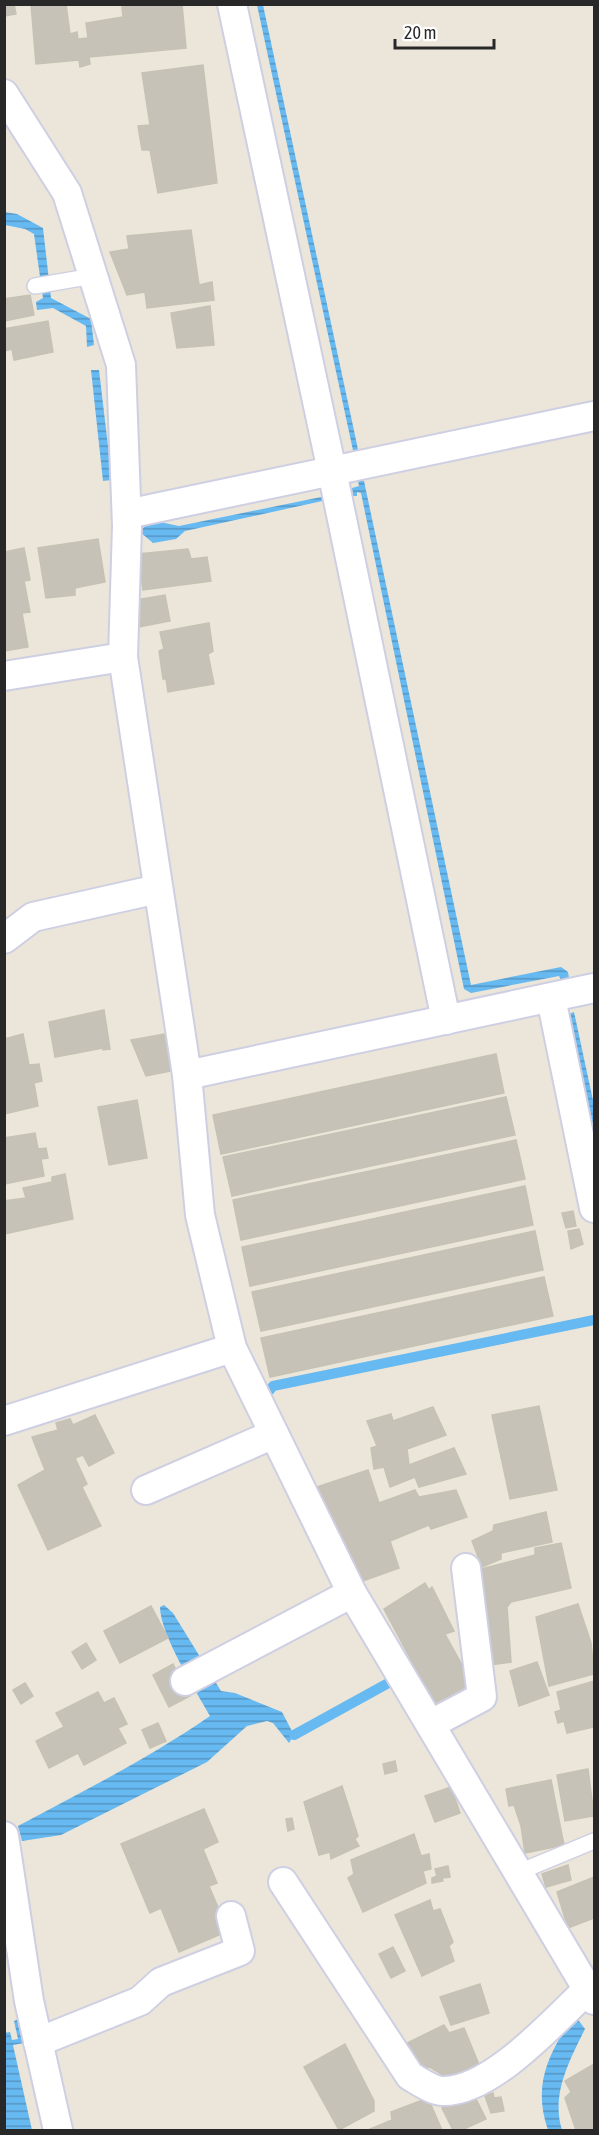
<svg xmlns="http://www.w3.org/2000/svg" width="599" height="2135" viewBox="0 0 599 2135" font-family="'Asap Condensed',sans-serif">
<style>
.water{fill:url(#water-rules)}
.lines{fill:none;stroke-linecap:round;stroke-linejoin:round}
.stream{stroke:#67b9f1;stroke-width:10}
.building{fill:#c6c2b8;stroke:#c6c2b3;stroke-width:1.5}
.service-casing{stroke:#cecfe2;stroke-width:18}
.minor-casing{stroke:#cecfe2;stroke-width:32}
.service{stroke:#fff;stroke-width:15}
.minor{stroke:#fff;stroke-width:28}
</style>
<defs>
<pattern id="water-rules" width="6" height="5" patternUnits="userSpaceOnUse" patternTransform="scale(1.5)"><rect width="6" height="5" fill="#67b9f1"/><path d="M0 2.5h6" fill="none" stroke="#5596c3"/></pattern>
</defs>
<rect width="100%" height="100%" fill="#ebe6d9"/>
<g class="water">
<path d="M257,5H263L359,454L354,455Z"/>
<path d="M4,212L17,214L43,228L51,298L91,319L94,345L87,347L86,326L53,308L37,310L36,302L43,298L34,234L25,229L5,225Z"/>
<path d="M91,370H99L112,480L103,481Z"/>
<path d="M358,481H364L471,985L561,967L568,972L569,978L561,980L559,976L471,993L464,989L361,493L357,492V496H353L352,488L359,486Z"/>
<path d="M326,496L327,500L185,531L176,539L153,543L140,532L144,527L155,521L179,526Z"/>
<path d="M574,1012L594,1105V1134L569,1014Z"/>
<path d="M164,1605L173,1613L221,1691L235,1693L282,1712L294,1735L289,1743L273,1723L267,1721L247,1726L207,1762L61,1835L22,1841L18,1826C84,1791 149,1758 210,1716C196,1691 160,1634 160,1607Z"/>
<path d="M19,2019L24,2043L13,2045L32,2130H5L4,2033L10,2032L12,2040L18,2039L14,2021Z"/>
<path d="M571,2020L579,2021L585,2029C569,2061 551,2095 562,2130H548C533,2087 547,2056 571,2020Z"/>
</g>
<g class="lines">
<g class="stream">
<path d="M270,1390L273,1386L594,1320"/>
<path d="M294,1735L392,1681"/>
</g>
</g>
<g class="building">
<path d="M4,4H14L16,14L4,16Z"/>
<path d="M31,4H66L70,34L77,32L78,39L88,38L86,23L123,17L122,7L136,4H182L186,48L89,57L90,64L80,67L79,60L36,64Z"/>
<path d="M203,65L217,183L158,193L150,150H142L138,126L150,125L142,73Z"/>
<path d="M191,230L199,285L212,282L214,300L147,308L145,292L127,295L110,252L129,249L127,236Z"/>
<path d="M30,295L34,315L4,321V299Z"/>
<path d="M210,306L214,345L177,348L171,313Z"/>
<path d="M48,321L53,352L14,360L12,349L4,351V329Z"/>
<path d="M98,539L105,582L75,588V595L46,598L38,548Z"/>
<path d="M24,548L30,580L24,581L30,612L22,613L28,647L4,651V552Z"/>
<path d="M188,549L191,559L207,557L211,581L143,590L138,554Z"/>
<path d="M165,595L170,621L138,627L135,600Z"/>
<path d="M209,623L213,651L208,654L214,684L168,692L166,679H163L159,651L164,649L160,632Z"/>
<path d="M104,1010L110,1049L103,1050V1048L55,1057L49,1022Z"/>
<path d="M23,1034L29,1065L39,1064L42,1081L34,1083L38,1106L4,1114V1039Z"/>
<path d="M164,1034L171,1071L146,1076L131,1040Z"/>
<path d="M496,1054L504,1093L221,1154L213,1115Z"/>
<path d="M506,1097L515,1135L232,1196L223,1157Z"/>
<path d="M137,1100L147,1158L109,1165L98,1107Z"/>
<path d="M35,1133L38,1149L46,1148L48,1158L41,1159L44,1176L4,1184V1138Z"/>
<path d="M516,1140L525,1179L241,1240L233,1200Z"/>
<path d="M65,1174L73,1219L4,1234V1201L26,1198L23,1188L52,1182V1177Z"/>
<path d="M525,1186L533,1225L250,1286L242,1247Z"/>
<path d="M573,1211L576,1226L566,1228L562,1213Z"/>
<path d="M579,1229L583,1244L571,1249L568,1231Z"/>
<path d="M535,1231L543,1270L261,1331L252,1292Z"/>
<path d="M544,1277L553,1316L270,1377L261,1338Z"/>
<path d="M539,1406L557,1490L510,1499L492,1415Z"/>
<path d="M433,1407L446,1435L407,1449L409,1465L454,1448L466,1474L419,1487L415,1477L390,1487L384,1467L374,1469L371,1448L377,1446L367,1421L391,1414L393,1421Z"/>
<path d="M95,1415L114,1453L89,1466L83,1455L75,1458L87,1484L82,1487L101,1526L48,1550L18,1485L45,1470L32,1437L58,1430L56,1423L70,1419L73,1425Z"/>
<path d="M368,1470L379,1503L415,1490L419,1497L456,1490L467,1517L431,1529L429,1525L390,1541L399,1568L360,1582L356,1569H354L349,1565L337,1528L328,1529L314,1488Z"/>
<path d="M546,1512L552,1542L501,1553V1559L482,1567L472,1541L493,1531L494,1525Z"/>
<path d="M561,1543L571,1588L511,1602L507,1607L511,1662L490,1665L477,1580L482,1577L481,1569L535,1555V1548Z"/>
<path d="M425,1583L429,1590L432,1587L454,1631L445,1634L473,1685L435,1705L384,1609Z"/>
<path d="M578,1604L591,1643L594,1674L549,1686L536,1617Z"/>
<path d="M151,1606L168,1638L120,1663L104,1631Z"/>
<path d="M86,1643L96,1660L82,1669L72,1652Z"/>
<path d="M537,1662L549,1695L519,1706L510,1671Z"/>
<path d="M173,1664L190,1696L169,1707L153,1675Z"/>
<path d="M594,1681V1727L567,1733L564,1721L558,1723L555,1712L561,1710L557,1692Z"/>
<path d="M25,1683L33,1696L21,1704L13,1690Z"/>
<path d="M98,1692L104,1703L114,1698L127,1724L118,1728L126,1743L84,1765L78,1753L49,1768L36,1741L64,1727L56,1713Z"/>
<path d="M158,1723L166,1741L150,1748L142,1730Z"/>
<path d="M395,1761L397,1771L385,1774L383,1764Z"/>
<path d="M588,1769L594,1816L565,1821L557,1775Z"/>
<path d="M551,1780L564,1845L525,1853L521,1826L514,1805L509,1806L506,1789Z"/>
<path d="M342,1786L358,1836L355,1839L359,1846L331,1859L330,1852L319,1855L304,1802Z"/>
<path d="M451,1787L460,1813L435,1822L425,1796Z"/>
<path d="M204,1809L218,1842L203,1849L217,1883L209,1886L228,1931L179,1952L161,1908L150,1913L121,1844Z"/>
<path d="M292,1818L294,1829L288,1831L286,1819Z"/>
<path d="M414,1834L421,1856L429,1854L431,1869L423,1871L426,1883L363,1912L348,1878L354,1874L351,1860Z"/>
<path d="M568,1865L571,1880L546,1887L542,1874Z"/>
<path d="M448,1866L450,1877L442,1878L443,1881L432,1883V1878L437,1876L435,1869Z"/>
<path d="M594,1877V1918L568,1928L557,1892Z"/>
<path d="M430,1900L433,1911L440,1909L453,1942L449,1946L454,1961L422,1976L395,1915Z"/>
<path d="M393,1947L405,1971L391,1978L379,1954Z"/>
<path d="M480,1984L489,2013L451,2025L440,1997Z"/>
<path d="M444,2025L449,2033L464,2028L480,2067L449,2079L430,2067L415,2070L405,2044Z"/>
<path d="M345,2044L374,2101V2111L339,2130L304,2067Z"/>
<path d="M594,2064V2130H576L565,2098L571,2092L565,2081Z"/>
<path d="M473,2093L486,2119L462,2130H453L442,2108Z"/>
<path d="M493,2093L494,2098L501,2097L504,2111L491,2113L485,2096Z"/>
<path d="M428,2098L442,2130H368L392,2120L391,2112Z"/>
</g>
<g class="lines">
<defs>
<g id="service">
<path d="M35,286L93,276"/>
<path d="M519,1872L594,1841"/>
</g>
<g id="minor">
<path d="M232,4L332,471L446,1020"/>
<path d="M4,94L67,193L121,365L127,526L123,657L187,1075L200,1215L232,1348L352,1593L594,2000"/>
<path d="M127,514L594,416"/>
<path d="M4,676L123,657"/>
<path d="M4,939L33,917L158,889"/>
<path d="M551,998L594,1208"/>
<path d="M187,1075L594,988"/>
<path d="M4,1421L232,1348"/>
<path d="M146,1490L274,1434"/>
<path d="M185,1681L352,1593"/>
<path d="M431,1724L482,1697L466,1568"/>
<path d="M4,1836L29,2001L58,2130"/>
<path d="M283,1882L410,2076C419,2081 433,2091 443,2091C491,2092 554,2021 588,1989"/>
<path d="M38,2042L140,2001L161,1982L240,1951L231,1916"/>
</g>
</defs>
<use href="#service" class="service-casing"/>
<use href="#minor" class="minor-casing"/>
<use href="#service" class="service"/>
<use href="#minor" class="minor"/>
</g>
<rect width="599" height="2135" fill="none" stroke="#282828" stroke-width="12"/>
<path d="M395 39v9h99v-9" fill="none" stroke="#282828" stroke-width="3"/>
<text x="404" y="39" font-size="18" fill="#282828" stroke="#ffffff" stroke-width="4.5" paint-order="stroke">20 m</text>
</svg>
